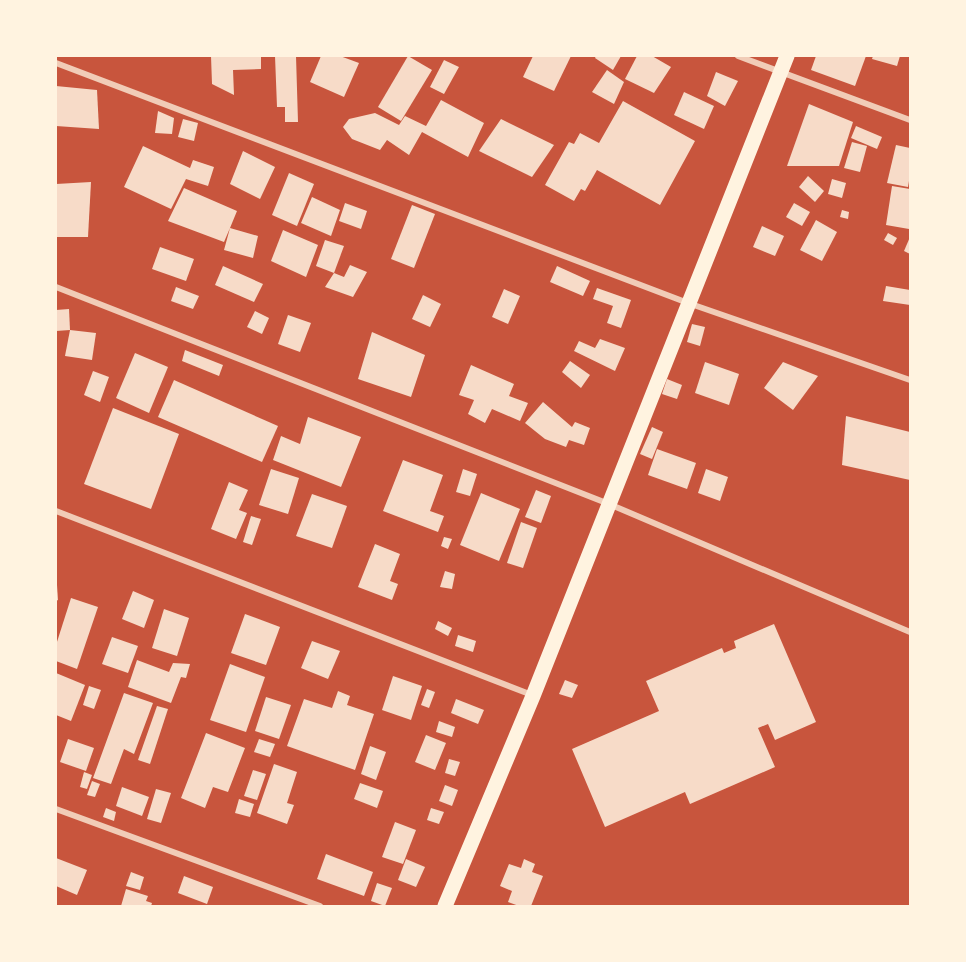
<svg xmlns="http://www.w3.org/2000/svg" width="966" height="962" viewBox="0 0 966 962" font-family="'Asap Condensed',sans-serif">
<style>
.building{fill:#f7dbc8}
.lines{fill:none;stroke-linecap:round;stroke-linejoin:round}
.minor{stroke:#f1ccb7;stroke-width:6}
.primary{stroke:#fff3e0;stroke-width:15}
</style>
<rect width="100%" height="100%" fill="#c8553d"/>
<g class="building">
<path d="M211,56H261V69L233,70L234,95L212,84Z"/>
<path d="M275,56H296L298,122H285V107H277Z"/>
<path d="M321,56H340L359,63L344,97L310,82Z"/>
<path d="M408,56L432,70L401,121L378,107Z"/>
<path d="M533,56H571L554,91L523,77Z"/>
<path d="M596,56H621L613,70L595,58Z"/>
<path d="M637,56H652L671,67L654,93L625,79Z"/>
<path d="M816,56H866L855,86L811,70Z"/>
<path d="M873,56H900L897,66L872,59Z"/>
<path d="M444,60L459,67L444,94L430,87Z"/>
<path d="M607,70L624,82L614,104L592,92Z"/>
<path d="M716,72L738,81L725,106L707,96Z"/>
<path d="M56,86L97,90L99,129L56,126Z"/>
<path d="M684,92L714,106L704,129L674,115Z"/>
<path d="M441,100L484,123L468,157L422,132L409,155L387,140L380,150L352,139L343,127L349,119L375,113L399,125L405,116L426,126Z"/>
<path d="M623,101L695,141L660,205L597,170L585,191L581,189L574,201L545,185L569,142L574,144L580,133L599,143Z"/>
<path d="M809,104L853,122L839,166H787Z"/>
<path d="M158,111L174,118L172,134L155,133Z"/>
<path d="M183,119L198,123L194,141L178,137Z"/>
<path d="M501,119L554,145L532,177L479,151Z"/>
<path d="M856,126L882,137L877,149L851,138Z"/>
<path d="M852,142L867,146L860,172L844,168Z"/>
<path d="M896,145L910,148V175L908,187L887,183Z"/>
<path d="M143,146L190,168L193,160L214,167L208,186L186,179L171,209L124,187Z"/>
<path d="M243,151L275,167L260,199L230,184Z"/>
<path d="M289,173L314,184L297,226L272,215Z"/>
<path d="M808,176L824,191L815,202L799,187Z"/>
<path d="M832,179L846,183L842,198L828,194Z"/>
<path d="M91,182L88,237H56V184Z"/>
<path d="M892,186L910,189L909,229L886,225Z"/>
<path d="M184,188L237,211L230,228L258,236L253,258L224,250L230,228L224,242L168,221Z"/>
<path d="M312,197L340,210L331,236L301,223Z"/>
<path d="M345,203L367,211L361,229L339,221Z"/>
<path d="M794,203L810,212L802,226L786,217Z"/>
<path d="M412,205L435,214L414,268L391,259Z"/>
<path d="M842,210L849,212L848,219L840,217Z"/>
<path d="M816,220L837,232L822,261L800,250Z"/>
<path d="M762,226L784,236L775,256L753,247Z"/>
<path d="M283,230L318,245L306,277L271,261Z"/>
<path d="M888,233L897,238L893,245L884,240Z"/>
<path d="M910,237V254L904,251Z"/>
<path d="M325,240L344,246L334,273L316,266Z"/>
<path d="M160,247L194,259L186,281L152,269Z"/>
<path d="M350,265L367,272L353,297L325,287L334,273L344,277Z"/>
<path d="M223,266L263,284L254,302L215,285Z"/>
<path d="M557,266L590,281L583,296L550,282Z"/>
<path d="M886,286L910,290V305L883,301Z"/>
<path d="M176,287L199,296L193,309L171,301Z"/>
<path d="M597,288L631,300L621,328L607,323L613,306L593,299Z"/>
<path d="M504,289L520,296L508,324L492,317Z"/>
<path d="M423,295L441,304L430,327L412,319Z"/>
<path d="M69,309L70,330L56,331V310Z"/>
<path d="M255,311L269,318L262,334L247,327Z"/>
<path d="M288,315L311,323L300,352L278,344Z"/>
<path d="M692,324L705,327L700,346L687,342Z"/>
<path d="M70,330L96,333L92,360L65,356Z"/>
<path d="M372,332L425,355L411,397L358,379Z"/>
<path d="M600,339L625,348L615,371L574,351L579,341L595,348Z"/>
<path d="M185,350L223,365L219,376L182,361Z"/>
<path d="M135,353L168,367L149,413L116,398Z"/>
<path d="M570,361L590,375L581,388L562,372Z"/>
<path d="M705,362L739,374L729,405L695,393Z"/>
<path d="M783,362L818,376L793,410L764,388Z"/>
<path d="M471,365L514,384L509,396L528,403L520,421L492,409L485,423L468,414L474,400L459,395Z"/>
<path d="M93,371L109,377L100,402L84,395Z"/>
<path d="M667,379L682,385L677,399L662,394Z"/>
<path d="M174,380L278,426L262,462L158,417Z"/>
<path d="M543,402L572,427L575,422L590,428L584,445L569,440L566,447L545,439L525,423Z"/>
<path d="M113,408L179,434L151,509L84,484Z"/>
<path d="M846,416L910,432V480L842,465Z"/>
<path d="M308,417L361,437L341,487L273,460L281,436L300,444Z"/>
<path d="M652,427L663,432L652,459L640,454Z"/>
<path d="M657,449L696,463L687,489L648,475Z"/>
<path d="M403,460L443,475L430,511L444,516L438,532L383,511Z"/>
<path d="M271,469L299,478L288,514L259,505Z"/>
<path d="M463,469L477,474L470,496L456,492Z"/>
<path d="M706,469L728,477L720,501L698,493Z"/>
<path d="M229,482L248,490L239,510L247,513L236,539L211,529Z"/>
<path d="M536,490L551,496L541,523L525,517Z"/>
<path d="M481,493L520,509L499,561L460,545Z"/>
<path d="M312,494L347,506L332,548L296,536Z"/>
<path d="M251,516L261,519L252,545L243,542Z"/>
<path d="M521,522L537,528L523,568L507,563Z"/>
<path d="M444,537L452,539L448,549L441,546Z"/>
<path d="M375,544L400,554L390,581L398,584L392,600L358,587Z"/>
<path d="M445,571L455,574L452,589L440,587Z"/>
<path d="M56,585H57L58,600L56,601Z"/>
<path d="M133,591L154,600L144,628L122,619Z"/>
<path d="M71,598L98,607L77,669L56,661V645Z"/>
<path d="M164,609L189,618L177,656L152,648Z"/>
<path d="M245,614L280,627L266,665L231,653Z"/>
<path d="M438,621L452,628L448,636L435,629Z"/>
<path d="M774,624L816,722L775,740L768,724L758,728L775,767L690,804L685,792L605,827L572,749L659,711L646,681L722,648L724,653L736,648L734,641Z"/>
<path d="M458,635L476,641L473,652L455,646Z"/>
<path d="M112,637L138,646L128,673L102,664Z"/>
<path d="M312,641L340,651L328,679L301,668Z"/>
<path d="M137,660L169,672L173,663L190,664L186,678L181,677L171,703L128,687Z"/>
<path d="M230,664L265,677L246,732L210,720Z"/>
<path d="M56,673L85,685L71,721L56,715Z"/>
<path d="M393,676L422,686L411,720L382,710Z"/>
<path d="M565,680L578,685L572,698L559,694Z"/>
<path d="M89,686L101,690L94,709L83,705Z"/>
<path d="M427,689L435,692L429,708L421,705Z"/>
<path d="M338,691L350,696L347,705L374,714L355,770L287,746L304,699L332,708Z"/>
<path d="M124,693L153,703L134,754L124,749L111,784L93,778Z"/>
<path d="M266,697L291,705L279,739L255,731Z"/>
<path d="M456,699L484,710L478,724L451,713Z"/>
<path d="M157,706L168,709L150,764L138,760Z"/>
<path d="M439,721L455,727L452,737L436,732Z"/>
<path d="M206,733L245,748L228,792L213,787L205,808L181,798Z"/>
<path d="M426,735L446,743L435,770L415,762Z"/>
<path d="M68,739L94,748L86,771L60,762Z"/>
<path d="M259,739L275,744L270,757L254,752Z"/>
<path d="M370,746L386,752L376,780L361,774Z"/>
<path d="M449,759L460,762L455,776L445,773Z"/>
<path d="M274,764L297,772L287,803L294,805L287,824L257,813Z"/>
<path d="M253,770L266,774L257,800L244,796Z"/>
<path d="M84,772L92,775L87,789L80,787Z"/>
<path d="M92,781L100,784L95,797L87,795Z"/>
<path d="M360,783L383,791L377,808L354,799Z"/>
<path d="M445,785L458,790L452,806L439,801Z"/>
<path d="M122,787L149,797L142,816L116,806Z"/>
<path d="M156,789L171,793L161,823L147,819Z"/>
<path d="M239,799L254,804L250,817L235,813Z"/>
<path d="M106,808L116,812L114,821L103,817Z"/>
<path d="M431,808L444,812L439,824L427,820Z"/>
<path d="M395,822L416,830L403,864L382,857Z"/>
<path d="M326,854L373,872L364,896L317,879Z"/>
<path d="M56,858L87,870L77,895L56,886Z"/>
<path d="M406,859L425,867L416,887L398,880Z"/>
<path d="M524,859L535,864L532,872L543,876L531,906H519L508,902L512,891L500,886L509,864L521,868Z"/>
<path d="M131,872L144,877L140,890L126,886Z"/>
<path d="M184,876L213,887L207,904L178,893Z"/>
<path d="M377,883L392,888L385,906L371,901Z"/>
<path d="M126,889L148,896L146,901L152,903L151,906H121Z"/>
</g>
<g class="lines">
<g class="minor">
<path d="M738,56L910,120"/>
<path d="M56,63L688,303L910,380"/>
<path d="M56,287L609,504L910,632"/>
<path d="M56,511L532,695"/>
<path d="M56,809L320,906"/>
</g>
<path class="primary" d="M445,906L533,696L787,56"/>
</g>
<rect width="966" height="962" fill="none" stroke="#fff3e0" stroke-width="114"/>
</svg>
